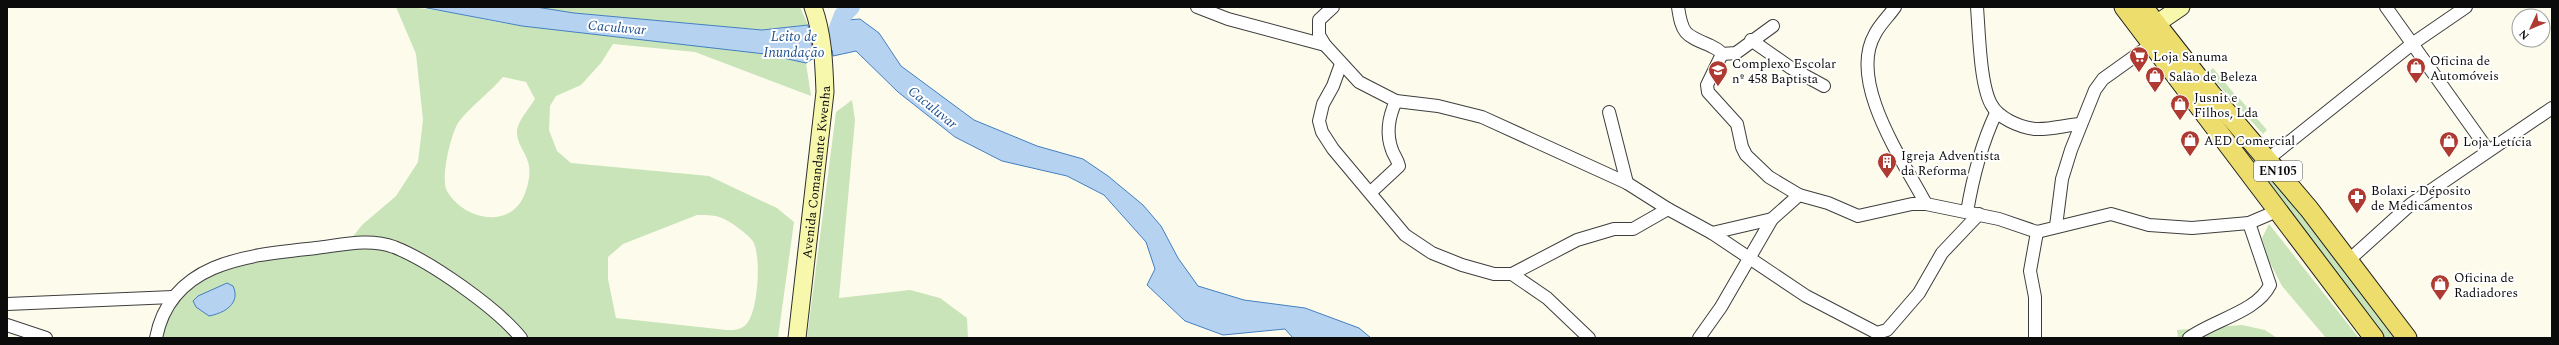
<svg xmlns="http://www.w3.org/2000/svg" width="2559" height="345" viewBox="0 0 2559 345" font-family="Spectral,serif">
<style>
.green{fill:#cae4b9;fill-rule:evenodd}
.water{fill:#b5d3f0;stroke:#437fc0}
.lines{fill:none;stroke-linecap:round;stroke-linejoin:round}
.river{stroke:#b5d3f0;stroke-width:18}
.street-casing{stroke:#3e3e3e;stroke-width:14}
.secondary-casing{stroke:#2d2d2d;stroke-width:19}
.primary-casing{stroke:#1c1c1c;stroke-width:21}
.street{stroke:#fff;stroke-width:12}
.secondary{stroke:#f7f8ac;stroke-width:17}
.primary{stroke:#ecdd6d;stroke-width:19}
.labels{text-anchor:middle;stroke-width:4;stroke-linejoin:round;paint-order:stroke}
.shield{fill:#fff;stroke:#545454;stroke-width:1}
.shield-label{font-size:12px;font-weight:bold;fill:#0b0b0b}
.poi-label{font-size:13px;fill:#0b0b0b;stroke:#fff;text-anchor:start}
.street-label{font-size:13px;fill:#0b0b0b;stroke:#fff}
.water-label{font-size:14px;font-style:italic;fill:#215291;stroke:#fff}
</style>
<rect width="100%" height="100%" fill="#fdfcec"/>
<g class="green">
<path d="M396,7C440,7 481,21 524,26C618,38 714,42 806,63L811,96L695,52L613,44L601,63L581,85L556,96L550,106L549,130L557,151L571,163L709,176L777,208L794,222L778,338H157L165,309L210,269L347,244L362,225L396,196L418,162L423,120L416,54ZM503,77L526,82L535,99C530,107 518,121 517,130C516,143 525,151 528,162C532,173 527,193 520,203C501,229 461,216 447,191C440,179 451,134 458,123C469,108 490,92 503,77ZM697,215C704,215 713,215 719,217C729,220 745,232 752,240C762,253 758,309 748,322C742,330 736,330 727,330L616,318L608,279V257L623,244Z"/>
<path d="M536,7H800L808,25L762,30L574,13Z"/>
<path d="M2213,68L2237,97L2232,101L2208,72Z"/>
<path d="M2203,96L2265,165L2399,338H2382Z"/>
<path d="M2239,98L2267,130L2263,134L2234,102Z"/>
<path d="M852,100L855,120L839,298L910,290L940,298L967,318L968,338H807L836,112Z"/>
<path d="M2269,224L2359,338H2326L2282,286L2269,261L2262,238Z"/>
<path d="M2242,325L2265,330L2277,338H2178L2177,330Z"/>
</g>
<g class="water">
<path d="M422,7H536L574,13L762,30L808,25L814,58L806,63L765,54L522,26Z"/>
<path d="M860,19L879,33L901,66L974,120L1037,146L1083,159L1108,176L1143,205L1161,226L1178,258L1198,286L1244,300L1305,308L1359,328L1371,338H1293L1285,329L1223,335L1185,321L1147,285L1155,269L1146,242L1104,195L1067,176L1002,161L955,137L898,92L856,51L833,56L829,29L834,21Z"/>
<path d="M227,283L233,286C241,303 225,313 209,316L196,307L193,301L198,296Z"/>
</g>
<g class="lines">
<path class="river" d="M833,41L843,15L851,7"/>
<defs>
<g id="street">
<path d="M1197,7L1228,19L1325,45"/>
<path d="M1333,7L1319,20V35L1325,45L1359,82L1396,101L1438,106L1482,117L1627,183L1668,209L1712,233L1806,296L1877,333L1887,330L1919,293L1942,253L1979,214"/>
<path d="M1678,7C1682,34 1685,35 1709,45C1714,48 1719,49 1722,54L1707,85L1708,92L1737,124L1742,147L1746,155L1769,177L1799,195"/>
<path d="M1895,7C1889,16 1880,24 1875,34C1847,82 1904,162 1926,204"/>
<path d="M1977,7C1979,32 1980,84 1991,104C1998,118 2019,127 2035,129C2049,130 2066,125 2081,124"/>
<path d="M2386,7L2488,150"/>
<path d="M1751,40L1791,68L1824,86"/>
<path d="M1722,54L1736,53L1773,26"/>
<path d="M1341,64L1333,86L1323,104L1319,121L1322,132L1333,149L1405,235L1432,253L1462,265L1494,274H1512L1577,240L1614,229H1633L1668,209"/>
<path d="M1609,112L1627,183"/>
<path d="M2268,159L2412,44L2466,7"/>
<path d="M1371,192L1399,166C1397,158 1394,156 1392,150C1386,134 1389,116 1396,101"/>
<path d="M1967,212C1973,176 1981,145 1996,113"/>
<path d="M2056,226L2062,179L2071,150L2095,90L2103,79L2152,44"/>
<path d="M1712,233L1772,219"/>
<path d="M2349,260L2411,204L2552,108"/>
<path d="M1512,274L1547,298L1589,338"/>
<path d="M7,304L173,297"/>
<path d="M7,325L46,338"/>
<path d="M156,338C171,260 252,255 316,248C342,245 369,238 394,247C430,261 497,308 521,338"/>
<path d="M1699,338L1721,307L1772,219L1799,195L1828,203L1858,216L1912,204H1926L1999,219L2037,232L2111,214L2149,225L2192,228L2249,223L2277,211"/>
<path d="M2035,338V297L2030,271L2037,232"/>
<path d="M2189,338C2213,320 2257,312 2270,285L2249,223"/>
</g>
<g id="secondary">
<path d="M2156,24L2181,7"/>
<path id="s1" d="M797,338L825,92C824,64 823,34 813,7"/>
</g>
<g id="primary">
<path d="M2124,7L2374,338"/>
<path d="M2143,7L2212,95L2309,209L2407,338"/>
</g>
</defs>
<use href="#street" class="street-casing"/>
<use href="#secondary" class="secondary-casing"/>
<use href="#primary" class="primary-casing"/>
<use href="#street" class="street"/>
<use href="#secondary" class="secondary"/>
<use href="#primary" class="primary"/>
</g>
<defs>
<symbol id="supermarket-pin" viewBox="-11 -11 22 30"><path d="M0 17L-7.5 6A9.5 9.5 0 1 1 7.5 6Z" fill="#ae3a31" stroke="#fff"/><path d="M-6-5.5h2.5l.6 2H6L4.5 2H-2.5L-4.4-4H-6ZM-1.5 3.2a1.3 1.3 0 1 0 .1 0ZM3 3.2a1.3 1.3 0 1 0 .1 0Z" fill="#fff"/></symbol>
<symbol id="shop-pin" viewBox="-11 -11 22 30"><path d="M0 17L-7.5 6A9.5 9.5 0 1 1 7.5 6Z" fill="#ae3a31" stroke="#fff"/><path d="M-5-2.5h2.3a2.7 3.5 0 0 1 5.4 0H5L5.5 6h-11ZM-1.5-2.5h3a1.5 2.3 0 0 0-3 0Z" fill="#fff"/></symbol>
<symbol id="school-pin" viewBox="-11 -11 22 30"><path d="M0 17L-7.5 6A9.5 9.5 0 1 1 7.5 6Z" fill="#ae3a31" stroke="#fff"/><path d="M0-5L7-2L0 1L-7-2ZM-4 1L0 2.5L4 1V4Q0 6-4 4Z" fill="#fff"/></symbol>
<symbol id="building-pin" viewBox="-11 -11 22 30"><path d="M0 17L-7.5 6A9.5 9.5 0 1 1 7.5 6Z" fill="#ae3a31" stroke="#fff"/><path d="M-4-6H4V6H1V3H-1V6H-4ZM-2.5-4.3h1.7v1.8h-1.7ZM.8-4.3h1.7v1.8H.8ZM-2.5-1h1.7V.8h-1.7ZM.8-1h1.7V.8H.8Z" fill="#fff"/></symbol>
<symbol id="pharmacy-pin" viewBox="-11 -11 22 30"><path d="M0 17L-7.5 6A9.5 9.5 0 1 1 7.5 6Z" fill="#ae3a31" stroke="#fff"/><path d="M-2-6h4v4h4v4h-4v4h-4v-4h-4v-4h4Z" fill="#fff"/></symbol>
</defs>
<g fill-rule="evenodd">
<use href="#supermarket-pin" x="2128" y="45" width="22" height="30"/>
<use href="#shop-pin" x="2405" y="56" width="22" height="30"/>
<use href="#school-pin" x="1707" y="59" width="22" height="30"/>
<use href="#shop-pin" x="2144" y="65" width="22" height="30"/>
<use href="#shop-pin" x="2169" y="93" width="22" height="30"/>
<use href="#shop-pin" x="2179" y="129" width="22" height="30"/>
<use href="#shop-pin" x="2438" y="130" width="22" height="30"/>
<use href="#building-pin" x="1876" y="151" width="22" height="30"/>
<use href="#pharmacy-pin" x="2346" y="186" width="22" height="30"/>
<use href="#shop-pin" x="2429" y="273" width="22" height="30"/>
</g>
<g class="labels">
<rect class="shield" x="2254" y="161" width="48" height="20" rx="3"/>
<g class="shield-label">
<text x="2278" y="175">EN105</text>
</g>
<g class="poi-label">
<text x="2153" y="61">Loja Sanuma</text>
<text x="2430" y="65">Oficina de<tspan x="2430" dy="15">Automóveis</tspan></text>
<text x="1732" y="68">Complexo Escolar<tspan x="1732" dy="15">nº 458 Baptista</tspan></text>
<text x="2169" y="81">Salão de Beleza</text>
<text x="2194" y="102">Jusnit e<tspan x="2194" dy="15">Filhos, Lda</tspan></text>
<text x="2204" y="145">AED Comercial</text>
<text x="2463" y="146">Loja Letícia</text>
<text x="1901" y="160">Igreja Adventista<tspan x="1901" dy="15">da Reforma</tspan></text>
<text x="2371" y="195">Bolaxi - Déposito<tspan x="2371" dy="15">de Medicamentos</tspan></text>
<text x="2454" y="282">Oficina de<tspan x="2454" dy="15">Radiadores</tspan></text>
</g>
<g class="street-label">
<text dy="5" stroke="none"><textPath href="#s1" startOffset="167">Avenida Comandante Kwenha</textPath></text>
</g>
<g class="water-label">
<text transform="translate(617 27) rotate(5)" y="5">Caculuvar</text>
<text x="794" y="41">Leito de<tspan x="794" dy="16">Inundação</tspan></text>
<text transform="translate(933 107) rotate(39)" y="5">Caculuvar</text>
</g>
</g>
<rect width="2559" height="345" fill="none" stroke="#0b0b0b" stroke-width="16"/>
<g transform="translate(2531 28) rotate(226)"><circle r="19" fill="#ffffff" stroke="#9d9d9d"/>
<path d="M0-3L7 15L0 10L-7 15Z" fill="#ae3a31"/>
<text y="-6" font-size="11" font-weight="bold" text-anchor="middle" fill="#0b0b0b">N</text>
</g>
</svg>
